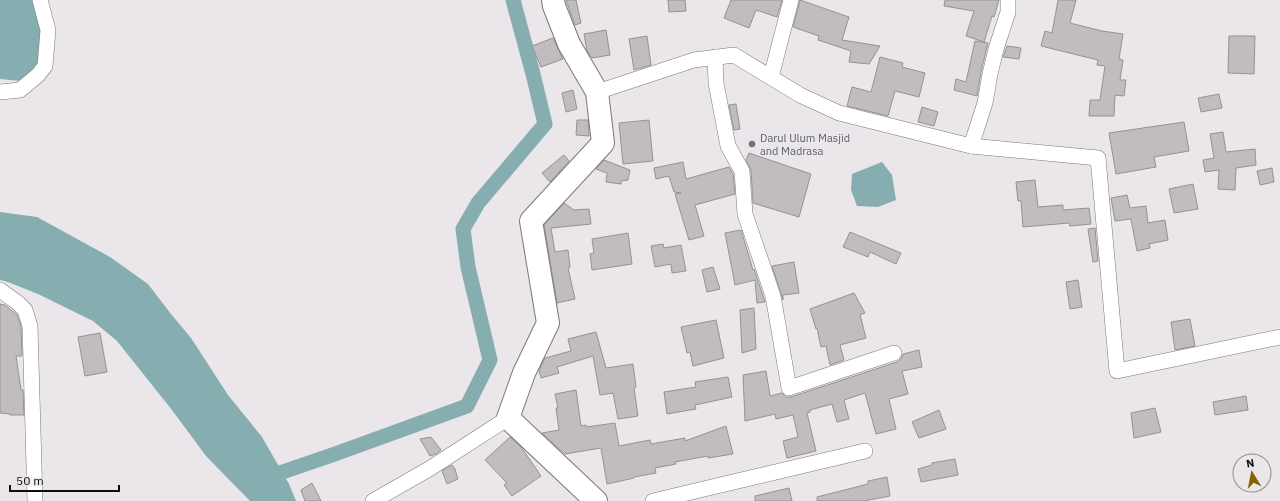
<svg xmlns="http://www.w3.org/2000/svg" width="1280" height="501" viewBox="0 0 1280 501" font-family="'IBM Plex Sans',sans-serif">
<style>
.water{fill:#86adaf}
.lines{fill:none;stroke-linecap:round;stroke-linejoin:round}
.canal{stroke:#86adaf;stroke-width:15}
.building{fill:#c0bcc0;stroke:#959194}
.street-casing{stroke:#7b777b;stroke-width:16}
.secondary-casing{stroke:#7b777b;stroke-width:24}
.street{stroke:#fff;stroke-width:15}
.secondary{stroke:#fff;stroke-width:22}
.worship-dot{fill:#6b7280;stroke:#eae6ea;stroke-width:1.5}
.labels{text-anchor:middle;stroke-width:3;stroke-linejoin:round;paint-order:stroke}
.worship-label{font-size:11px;fill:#5b616d;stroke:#eae6ea;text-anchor:start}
</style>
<rect width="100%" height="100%" fill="#eae6ea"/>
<g class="water">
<path d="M0,0H37L42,24L41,63L21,81L0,79Z"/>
<path d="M882,162L892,175L896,200L878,207L857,206L851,190L852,174Z"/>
<path d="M0,212L37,217L110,257L148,284L171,314L191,338L228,395L262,437L289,484L296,501H250L206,456L172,410L117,341L93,321L38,294L8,282L0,280Z"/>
</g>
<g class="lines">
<path class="canal" d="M265,478L335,454L467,406L490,360L468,267L463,229L478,203L545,124L533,74L513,0"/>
</g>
<g class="building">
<path d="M566,0H576L581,23L575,25Z"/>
<path d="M668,0H685L686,11L669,12Z"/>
<path d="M731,0H782L777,17L756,10L749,28L724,18Z"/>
<path d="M800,0L849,17L842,40L880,46L869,64L849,62L851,51L818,40L819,36L793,27Z"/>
<path d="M945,0H999L994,17L992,16L984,42L966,36L974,11L944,6Z"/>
<path d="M1058,0H1076L1070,23L1102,31L1123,34L1119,59L1123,60L1120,80H1126L1124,96L1115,95L1114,116H1089L1090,100H1100L1105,66L1097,65L1098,60L1041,46L1045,31L1052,33Z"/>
<path d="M606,30L610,55L592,58L587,51L584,34Z"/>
<path d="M647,36L651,65L634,70L629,39Z"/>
<path d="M1229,36H1255L1254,74L1228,73Z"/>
<path d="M553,38L563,59L541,67L532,46Z"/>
<path d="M975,41L988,43L981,72L977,96L954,90L956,79L966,82Z"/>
<path d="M1007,46L1021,48L1019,59L1003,57Z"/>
<path d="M880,57L903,63L902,67L925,73L919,97L895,91L888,116L847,106L852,87L871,92Z"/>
<path d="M573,90L577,109L566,112L562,93Z"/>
<path d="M1219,94L1222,108L1201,112L1198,98Z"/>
<path d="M736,104L740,129L734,130L729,105Z"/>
<path d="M922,107L938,112L934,126L918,122Z"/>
<path d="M577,120H588L589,136L576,135Z"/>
<path d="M649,120L653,161L623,164L619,123Z"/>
<path d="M1184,122L1189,151L1154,157L1156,167L1116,174L1109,133Z"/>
<path d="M1223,132L1226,152L1255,149L1256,165L1236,168L1235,190L1218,189L1219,170L1205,172L1203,160L1214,158L1210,134Z"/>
<path d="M749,153L811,174L799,217L753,203L751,170L746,160Z"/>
<path d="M564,155L569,161L550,182L542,173Z"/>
<path d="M604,160L630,170L628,180L621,181V184L606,182L607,173L596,169Z"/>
<path d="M683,162L686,179L729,167L733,174L735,194L695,205L704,236L689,240L675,194L681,193L674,192L669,176L656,179L654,168Z"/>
<path d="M1272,168L1274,182L1260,185L1257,171Z"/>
<path d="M1035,180L1038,207L1063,205V210L1089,208L1091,224L1070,226L1069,223L1023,227L1021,201H1018L1016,182Z"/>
<path d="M1193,184L1198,209L1174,213L1169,189Z"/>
<path d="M1127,195L1130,208L1146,206L1148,223L1165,220L1168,240L1149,244L1150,248L1137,251L1131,219L1115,221L1111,198Z"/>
<path d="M564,203L574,210L589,209L591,224L551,228L555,252L568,250L570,267L568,268L575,299L557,303L544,225Z"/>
<path d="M1095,228L1098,261L1093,262L1088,229Z"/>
<path d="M741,230L753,270L754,269L765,302L757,303L755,280L735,285L725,233Z"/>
<path d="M850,232L901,253L896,264L870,252L868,257L843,247Z"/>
<path d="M628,233L632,264L592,270L590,254L594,253L592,239Z"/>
<path d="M663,244L664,248L681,245L686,271L672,273L671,264L655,267L651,246Z"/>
<path d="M794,262L799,293L783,295V300L772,266Z"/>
<path d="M713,267L720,289L707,292L702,270Z"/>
<path d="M1078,280L1082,307L1070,309L1066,282Z"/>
<path d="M854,293L865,313L860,315L866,338L840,345L844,360L830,365L826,346L821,347L817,328L816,329L810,309Z"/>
<path d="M0,304L5,305L17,315L21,326L22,356H16L21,390H23L24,415H10V414L0,413Z"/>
<path d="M754,308L756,349L742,353L740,310Z"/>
<path d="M1190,319L1195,346L1175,350L1171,322Z"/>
<path d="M716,320L724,358L693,366L690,352L687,353L681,327Z"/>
<path d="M596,332L606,368L633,364L636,387L634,388L638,416L618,419L613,393L600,395L593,356L557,367L559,373L541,378L539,370L545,358L571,351L568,339Z"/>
<path d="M100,333L107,372L85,376L78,337Z"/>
<path d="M919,350L922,367L902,371L908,394L889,399L896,429L876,434L865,393L844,400L849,419L837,422L832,404L810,410V412L807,413L816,451L787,458L783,441L798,437L793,415L776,419L775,414L745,421L743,375L766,371L770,396L782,393L786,397H791L897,362L901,359L903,354Z"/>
<path d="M728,377L732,397L695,405L696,409L667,414L664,392L696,387L695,382Z"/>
<path d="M576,390L581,426L586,425V427L615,423L619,446L650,440L651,444L685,438V441L726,426L733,454L708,458V456L675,462L676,464L655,468L656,473L634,477V478L607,484L601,448L565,454L542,433L559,430L556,408H558L555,394Z"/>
<path d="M1246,396L1248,410L1215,415L1213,402Z"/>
<path d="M1155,408L1161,432L1134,438L1131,413Z"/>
<path d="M939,410L946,429L919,438L912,422Z"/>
<path d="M431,437L441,450L436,454L430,456L420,439Z"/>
<path d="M510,437L521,447L541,476L512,496L504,485L507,483L485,460Z"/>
<path d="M955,459L958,475L921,482L918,469L932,465V463Z"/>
<path d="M452,465L455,469L458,479L447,484L442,471Z"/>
<path d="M887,477L890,496L864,501H817V497L868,484V481Z"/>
<path d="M312,483L321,501H305L301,490Z"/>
<path d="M789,488L792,501H755V496Z"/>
</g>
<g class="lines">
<defs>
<g id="street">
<path d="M715,57L716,83L728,146L742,171L745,214L773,296L789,388L894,353"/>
<path d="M771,77L791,0"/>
<path d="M0,92L20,90L38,75L45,66L48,30L40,0"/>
<path d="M597,92L694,60L734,55L800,95L839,113L971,146L1098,158L1117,371L1280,337"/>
<path d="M971,146L985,103L990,74L996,49L1008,12V0"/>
<path d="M0,290L18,303L25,310L30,326L35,501"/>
<path d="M373,501L429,469L508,418"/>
<path d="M653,501L865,451"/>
</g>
<path id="secondary" d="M553,0L554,6L569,44L597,92L603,143L531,221L548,323L524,373L508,418L596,501"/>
</defs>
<use href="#street" class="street-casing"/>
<use href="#secondary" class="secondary-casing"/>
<use href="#street" class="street"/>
<use href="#secondary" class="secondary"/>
</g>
<circle class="worship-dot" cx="752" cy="144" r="4"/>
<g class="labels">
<g class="worship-label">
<text x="760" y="142">Darul Ulum Masjid<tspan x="760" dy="13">and Madrasa</tspan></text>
</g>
</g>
<g transform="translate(1252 473) rotate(350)"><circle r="19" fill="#eae6ea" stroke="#928f92"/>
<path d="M0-3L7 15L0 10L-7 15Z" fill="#886200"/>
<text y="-6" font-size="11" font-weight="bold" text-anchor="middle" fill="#0e0d0e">N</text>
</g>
<path d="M10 485v6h109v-6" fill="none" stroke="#0e0d0e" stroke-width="2"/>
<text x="16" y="485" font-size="12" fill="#0e0d0e" stroke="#eae6ea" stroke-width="3" paint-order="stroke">50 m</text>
</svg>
